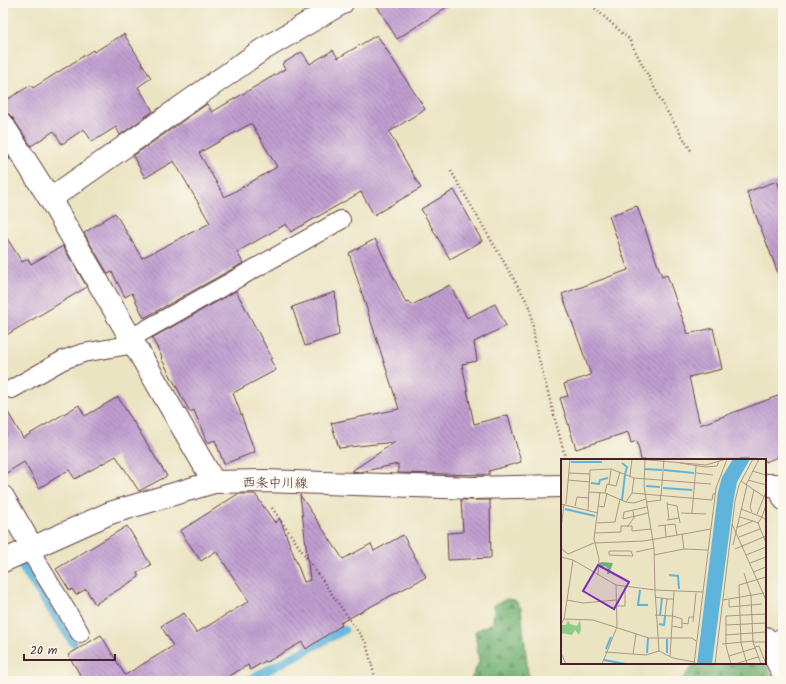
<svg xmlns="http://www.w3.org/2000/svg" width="786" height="684" viewBox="0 0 786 684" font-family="Kalam,'Klee One',sans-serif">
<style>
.forest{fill:url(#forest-firs);stroke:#5e684f}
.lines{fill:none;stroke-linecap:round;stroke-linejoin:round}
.stream{stroke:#5fb4db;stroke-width:9}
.building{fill:url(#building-back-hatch);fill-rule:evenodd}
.lane-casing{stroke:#623d42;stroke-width:20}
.street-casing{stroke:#623d42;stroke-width:24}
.secondary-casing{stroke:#623d42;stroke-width:24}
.path{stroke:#623d42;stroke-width:2.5;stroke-dasharray:1 3;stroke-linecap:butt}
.lane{stroke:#fff;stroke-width:18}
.street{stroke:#fff;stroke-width:22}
.secondary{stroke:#fff;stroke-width:22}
.labels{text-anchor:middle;stroke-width:3.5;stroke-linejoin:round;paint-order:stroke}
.street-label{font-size:13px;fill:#4a1f2b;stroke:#fbf7ec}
.inset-river{fill:none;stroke:#5fb4db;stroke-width:2}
.inset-road{fill:none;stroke:#ab9586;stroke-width:1}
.view{fill:#7b2cbf;fill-opacity:0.15;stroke:#7b2cbf;stroke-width:2}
.inset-edge{fill:none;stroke:#4a1f2b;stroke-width:2}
</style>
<defs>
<pattern id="forest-firs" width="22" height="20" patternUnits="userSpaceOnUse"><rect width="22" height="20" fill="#71b173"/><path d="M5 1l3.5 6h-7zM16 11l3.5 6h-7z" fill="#5f8f5f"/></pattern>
<pattern id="building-back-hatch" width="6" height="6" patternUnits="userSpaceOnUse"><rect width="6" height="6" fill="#c09ed0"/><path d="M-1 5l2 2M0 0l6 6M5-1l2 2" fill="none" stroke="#9e80a9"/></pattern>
</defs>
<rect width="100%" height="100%" fill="#fbf7ec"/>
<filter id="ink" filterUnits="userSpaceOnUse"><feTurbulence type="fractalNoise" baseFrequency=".025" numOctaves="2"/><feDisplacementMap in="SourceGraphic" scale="8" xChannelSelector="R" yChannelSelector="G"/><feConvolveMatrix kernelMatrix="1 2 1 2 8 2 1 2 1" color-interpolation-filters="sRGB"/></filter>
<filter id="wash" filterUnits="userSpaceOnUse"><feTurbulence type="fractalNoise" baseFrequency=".012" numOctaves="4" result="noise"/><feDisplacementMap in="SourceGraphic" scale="16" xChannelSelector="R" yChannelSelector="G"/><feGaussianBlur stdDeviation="0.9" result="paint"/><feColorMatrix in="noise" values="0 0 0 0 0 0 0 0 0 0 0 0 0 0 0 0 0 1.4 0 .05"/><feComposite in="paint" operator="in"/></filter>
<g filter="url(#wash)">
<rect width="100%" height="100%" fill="#ebe4c3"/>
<g class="forest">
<path d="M507,599L515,600L521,608L529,681H470L479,662L475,631L493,623L494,605Z"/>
<path d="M695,663H765L775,681H681Z"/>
</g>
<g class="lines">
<g class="stream">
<path d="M22,566L73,642"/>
<path d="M247,681L344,630"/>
</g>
</g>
<g id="blocks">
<g class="building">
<path d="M375,3H453L397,39Z"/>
<path d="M124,34L151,78L138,87L153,111L120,135L116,127L92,142L84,129L62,144L54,131L31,146L13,118L9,114L3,113V102L31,85L33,88L93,50L94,52Z"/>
<path d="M377,35L425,109L389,132L421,188L374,215L361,192L291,232L286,224L237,252L243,263L144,318L132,293L125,297L112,272L108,274L84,233L115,213L142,258L210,223L174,161L145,178L133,156L207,104L212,112L285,69L282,64L302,52L310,64L333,50L338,58ZM250,124H252L277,167L225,197L199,153Z"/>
<path d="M3,148L10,159L3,163Z"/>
<path d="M777,181L783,196V280L781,281L747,192Z"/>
<path d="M454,190L482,241L450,259L421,209Z"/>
<path d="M637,206L662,277L667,275L688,334L713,328L722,369L689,377L700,425L783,394V455L765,462V460H641L637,441L631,443L628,432L576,449L560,398L568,396L564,384L591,375L562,294L628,270L609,216Z"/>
<path d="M3,232L22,262L28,259L31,264L63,246L87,287L3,337Z"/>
<path d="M375,239L406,303L409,301L412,305L450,285L467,318L495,304L506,326L474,342L477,361L462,364L474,424L508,415L521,462L489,471V475L398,473V464L360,472L352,471L395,442L339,448L331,423L399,409L349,253Z"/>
<path d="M236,291L272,358L270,359L276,370L233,393L255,452L224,464L215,440L207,443L194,410L190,412L161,358L162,357L152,338Z"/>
<path d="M335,292L339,335L305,346L292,307Z"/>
<path d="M118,397L167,476L139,491L116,456L75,479L69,470L39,488L24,462L3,475V404L23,438L79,405L85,416Z"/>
<path d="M238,494H255L275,523L280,519L304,582L310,580L300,495L343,559L371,544L374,551L403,535L426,577L340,623L342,625L306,649L302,642L267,662L265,661L250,670L248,665L221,681H84L68,655L101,635L125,675L173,646L161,626L184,613L196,633L249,601L216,551L201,561L180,531Z"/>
<path d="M461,500H490L491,558L448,560L447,533L463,532Z"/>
<path d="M127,526L151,565L137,573L139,577L95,604L86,589L76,595L72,589L70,591L56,569Z"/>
</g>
</g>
</g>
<g filter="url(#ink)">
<use href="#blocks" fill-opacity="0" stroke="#623d42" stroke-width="1"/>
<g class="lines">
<defs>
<g id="lane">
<path d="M131,338L341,220"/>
<path d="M12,389L63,360L83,353L135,344"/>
<path d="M776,485L783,501"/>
<path d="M29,549L80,633"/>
<path d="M768,644L783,637"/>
</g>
<g id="street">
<path d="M3,125L50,199L214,482"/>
<path d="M50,199L262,50L342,3"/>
<path d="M3,497L32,547"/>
<path d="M765,638L783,673"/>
</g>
<g id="secondary">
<path d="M765,485H783"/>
<path d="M3,561L110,513L214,482L264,481L474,488L562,486"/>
</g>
</defs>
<use href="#lane" class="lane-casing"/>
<use href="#street" class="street-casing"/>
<use href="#secondary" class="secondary-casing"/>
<g class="path">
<path d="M589,3L629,39L665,108L692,152"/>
<path d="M451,171L530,307L536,348L566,460"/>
<path d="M272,508L366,643L376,681"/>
</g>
<use href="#lane" class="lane"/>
<use href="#street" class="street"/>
<use href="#secondary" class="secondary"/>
</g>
</g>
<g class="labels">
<g class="street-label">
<text transform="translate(275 482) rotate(1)" y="5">西条中川線</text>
</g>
</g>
<g transform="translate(561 459)">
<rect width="205" height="205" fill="#ebe4c3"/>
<path d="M7,161L9,165L16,167L19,161L20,170L18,176L14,171L11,176L0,174V166H5Z" fill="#8cce86"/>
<path d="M41,103L52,104L48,115H46L47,110L44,107L39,109L38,104Z" fill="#71b173"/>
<path d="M172,0H189L176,23L173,38L151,205H136L157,33L161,18Z" fill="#5fb4db"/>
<path class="inset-river" d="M10,3H41M61,4L66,8L64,15M84,10L101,11M103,11L133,14M30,24L38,25L39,21L47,19M85,27L99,28M102,29L131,31M61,41L64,16M4,50L34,57M108,116L117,117L118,130M79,131L77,146H87M99,156L101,139M98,165L103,166L104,157M45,190L50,178M86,194L87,179M106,194V180M43,201L65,205"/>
<path class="inset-road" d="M76,0L145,6L165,0M84,0L83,27L93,89L94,131L142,133M119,4L144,8L156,7L158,2M191,12L205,16M8,14L29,15M135,14L152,16M69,17L71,0M7,21L29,23M187,21L205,26M180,22L205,39M48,25L50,11M185,26L198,0M28,33L44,34L65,43L71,34L73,19M44,34L46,25L55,27L59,13M71,34L151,41L152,35L155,34M100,37L103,0M65,43L73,44L85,40M85,43L100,41L99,36M106,43L108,61M0,45L37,54M5,45L9,0M106,45L116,47L119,64M205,46L201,58L205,61M14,47L16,38L28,39M37,47L43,48L46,34M86,48L63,53L62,60L87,54M180,50L201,58L197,64L205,84M27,51L29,11L50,10L73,19L150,25M191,53L189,48L193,31M120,54L145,55M131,54L135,7M196,55L205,33M179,58L192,62M106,61L118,59M36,64L54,63L59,40M171,65L205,141M104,66L105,78M97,67L114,65L116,76M66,68L73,59L72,52M175,69L192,62L197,64M0,70L3,45M34,74L60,73V67H71V72L90,70M121,75L123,90M178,78L199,70M0,84L1,90L7,95M172,86L186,26M174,90L205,77M48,92H70L72,97L48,96ZM75,93L93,89M7,95L33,84L83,82L150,70M93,96L123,90L147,91M185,96L205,88M0,98L12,101L55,126L94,131L98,192L112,199L133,203M12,101L6,141L22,144L55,141M189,104L205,98M192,113L205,108M183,114L190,137L192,183L200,205M37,116L38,100L33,80L39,33M94,138L106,140M162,141L203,134M168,141V148L179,147M55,147H64V128M179,147L201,145M94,156L112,157M104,156L106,140H113M112,157L121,160V164L127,165L128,158H132M3,160L32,161L88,179H131L135,182M132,163L135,134M0,165L3,160L6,141M165,166L205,164M111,167L121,169V164M164,176L205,173M192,183H205M161,185L193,182M194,188L198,187L205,205M44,193L85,196L98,192M0,194L5,205M72,195L75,175M109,197L113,132M168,197L194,189M41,205L56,168L55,126M133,205L155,29L166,0M154,205L174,42L178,26L192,0M170,205L165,187V157L205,155M174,205L197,198M186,205L180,184L178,126L205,118"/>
<path class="view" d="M37,106L68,123L53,150L22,132Z"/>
<rect width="205" height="205" class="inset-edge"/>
</g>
<rect width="786" height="684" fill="none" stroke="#fbf7ec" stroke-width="16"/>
<path d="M24 654v6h91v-6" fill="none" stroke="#4a1f2b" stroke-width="2"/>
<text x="30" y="654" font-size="12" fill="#4a1f2b" stroke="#fbf7ec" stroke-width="3" paint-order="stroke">20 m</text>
</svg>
